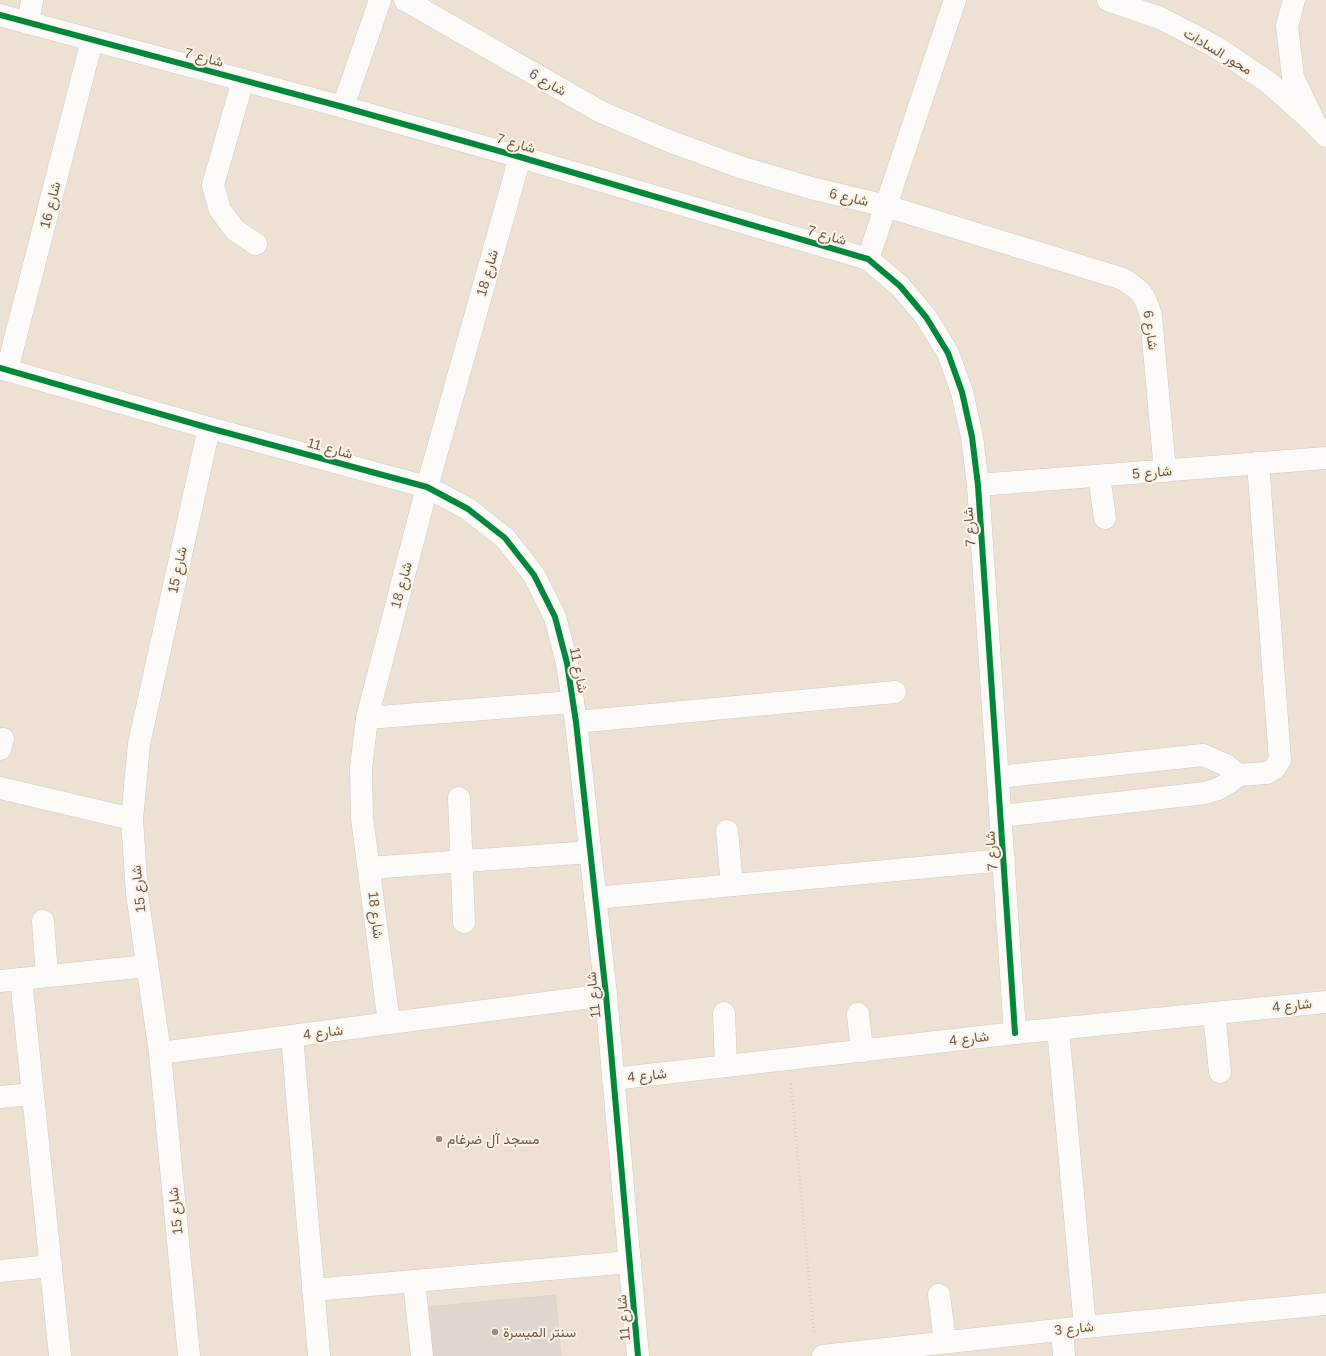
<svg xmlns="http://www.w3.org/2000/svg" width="1326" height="1356" viewBox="0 0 1326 1356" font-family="Arial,Vazirmatn,sans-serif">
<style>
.residential{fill:#ede1d3}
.building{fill:#e0d6cf;stroke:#dcd1c9}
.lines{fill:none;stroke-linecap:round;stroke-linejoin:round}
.minor-casing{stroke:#d2c9c2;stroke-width:23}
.path{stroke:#d3ccc6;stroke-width:2.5;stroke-dasharray:1 3;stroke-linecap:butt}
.minor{stroke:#fdfcfb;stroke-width:22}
.cycleway-casing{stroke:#fdf4e5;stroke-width:8}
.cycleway{stroke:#00873e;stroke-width:6}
.poi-dot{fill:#9d8b81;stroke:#fdf4e5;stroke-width:1.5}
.labels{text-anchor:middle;stroke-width:4;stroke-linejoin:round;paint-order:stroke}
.street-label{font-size:14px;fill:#6e564a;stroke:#fdf4e5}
.poi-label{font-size:14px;fill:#6e564a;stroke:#fdf4e5;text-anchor:start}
</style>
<rect width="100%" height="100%" fill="#f4eee6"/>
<rect class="residential" x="0" y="0" width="1326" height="1356"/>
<path class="building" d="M555,1295L561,1356H433L428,1307Z"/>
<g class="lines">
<defs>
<g id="minor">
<path d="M405,0L601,112L669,141L740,167L811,188L886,206L1123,279C1142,291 1145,295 1151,316L1165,471"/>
<path d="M1108,0L1160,18L1216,47L1268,82L1315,124"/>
<path d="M1294,0L1287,26L1293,77L1315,124L1326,136"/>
<path d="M0,15L343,107L520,157L868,259L900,286L926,317L948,353L962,392L972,437L978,485L1015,1033"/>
<path d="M28,23L32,0"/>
<path d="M243,80L213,185L220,210L235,230L256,244"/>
<path d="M343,107L380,0"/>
<path d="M868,259L955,0"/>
<path d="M0,368L209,428L427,487L468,509L505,538L534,575L555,617L567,663L576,722L606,995L638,1356"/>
<path d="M7,370L92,40"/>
<path d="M1099,476L1105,518"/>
<path d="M978,485L1326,458"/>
<path d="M367,718L573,702"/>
<path d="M576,722L895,692"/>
<path d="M0,749L3,739"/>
<path d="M998,777L1203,755L1226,765L1238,775"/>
<path d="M0,788L132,819"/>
<path d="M459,798L464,922"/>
<path d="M1001,816L1205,793L1218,789L1230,782L1238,775L1267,773L1275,768L1280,760L1258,463"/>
<path d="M727,831L732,885"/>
<path d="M369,868L590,852"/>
<path d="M595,898L1004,860"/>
<path d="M43,921L47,976"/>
<path d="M21,979L60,1356"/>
<path d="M0,981L147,966"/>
<path d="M724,1013L726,1066"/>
<path d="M1214,1013L1220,1072"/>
<path d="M858,1014L862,1051"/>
<path d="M389,1023L362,818L361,768L367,718L427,487L520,157"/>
<path d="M1058,1029L1085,1327"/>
<path d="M292,1036L319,1356"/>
<path d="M160,1053L606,995"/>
<path d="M613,1079L1015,1033L1326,1002"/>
<path d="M0,1097L32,1094"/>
<path d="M0,1271L51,1266"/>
<path d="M414,1281L422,1356"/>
<path d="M313,1290L630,1262"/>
<path d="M939,1295L945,1342"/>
<path d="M1062,1330L1064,1356"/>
<path d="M189,1356L160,1053L137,894L132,819L139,744L209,428"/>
<path d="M823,1356L1085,1327L1326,1304"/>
</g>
</defs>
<use href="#minor" class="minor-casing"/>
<path class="path" d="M791,1084L814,1334"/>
<use href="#minor" class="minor"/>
<defs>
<g id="cycleway">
<path d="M0,15L343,107L520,157L868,259L900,286L926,317L948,353L962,392L972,437L978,485L1015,1033"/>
<path d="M0,368L209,428L427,487L468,509L505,538L534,575L555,617L567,663L576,722L606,995L638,1356"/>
</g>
</defs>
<use href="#cycleway" class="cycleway-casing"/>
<use href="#cycleway" class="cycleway"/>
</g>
<g class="poi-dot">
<circle cx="439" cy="1139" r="4"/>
<circle cx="495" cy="1332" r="4"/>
</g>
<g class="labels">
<g class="street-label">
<text transform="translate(1218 51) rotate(31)" y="5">محور السادات</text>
<text transform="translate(204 57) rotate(15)" y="5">شارع 7</text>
<text transform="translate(548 82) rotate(30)" y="5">شارع 6</text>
<text transform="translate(516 143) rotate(16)" y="5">شارع 7</text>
<text transform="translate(849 197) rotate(13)" y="5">شارع 6</text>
<text transform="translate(50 205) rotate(-76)" y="5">شارع 16</text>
<text transform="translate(827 235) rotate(16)" y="5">شارع 7</text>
<text transform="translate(487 273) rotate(-74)" y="5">شارع 18</text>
<text transform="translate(1151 330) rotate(82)" y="5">شارع 6</text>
<text transform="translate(330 448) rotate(15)" y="5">شارع 11</text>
<text transform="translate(1152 472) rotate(-5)" y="5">شارع 5</text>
<text transform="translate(969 527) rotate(-94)" y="5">شارع 7</text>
<text transform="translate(177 570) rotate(-78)" y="5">شارع 15</text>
<text transform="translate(401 585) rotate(-75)" y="5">شارع 18</text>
<text transform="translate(579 670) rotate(79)" y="5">شارع 11</text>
<text transform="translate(991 851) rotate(-94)" y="5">شارع 7</text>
<text transform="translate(138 889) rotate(-96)" y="5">شارع 15</text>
<text transform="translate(376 915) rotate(83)" y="5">شارع 18</text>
<text transform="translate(593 995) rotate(-96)" y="5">شارع 11</text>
<text transform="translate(1292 1005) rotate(-6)" y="5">شارع 4</text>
<text transform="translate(323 1032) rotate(-7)" y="5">شارع 4</text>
<text transform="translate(969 1038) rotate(-7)" y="5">شارع 4</text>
<text transform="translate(647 1075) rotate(-6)" y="5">شارع 4</text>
<text transform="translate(175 1211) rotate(-96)" y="5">شارع 15</text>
<text transform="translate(623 1318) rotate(-95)" y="5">شارع 11</text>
<text transform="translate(1074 1328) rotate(-6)" y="5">شارع 3</text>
</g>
<g class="poi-label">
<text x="447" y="1144">مسجد آل ضرغام</text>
<text x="503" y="1337">سنتر الميسرة</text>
</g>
</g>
</svg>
